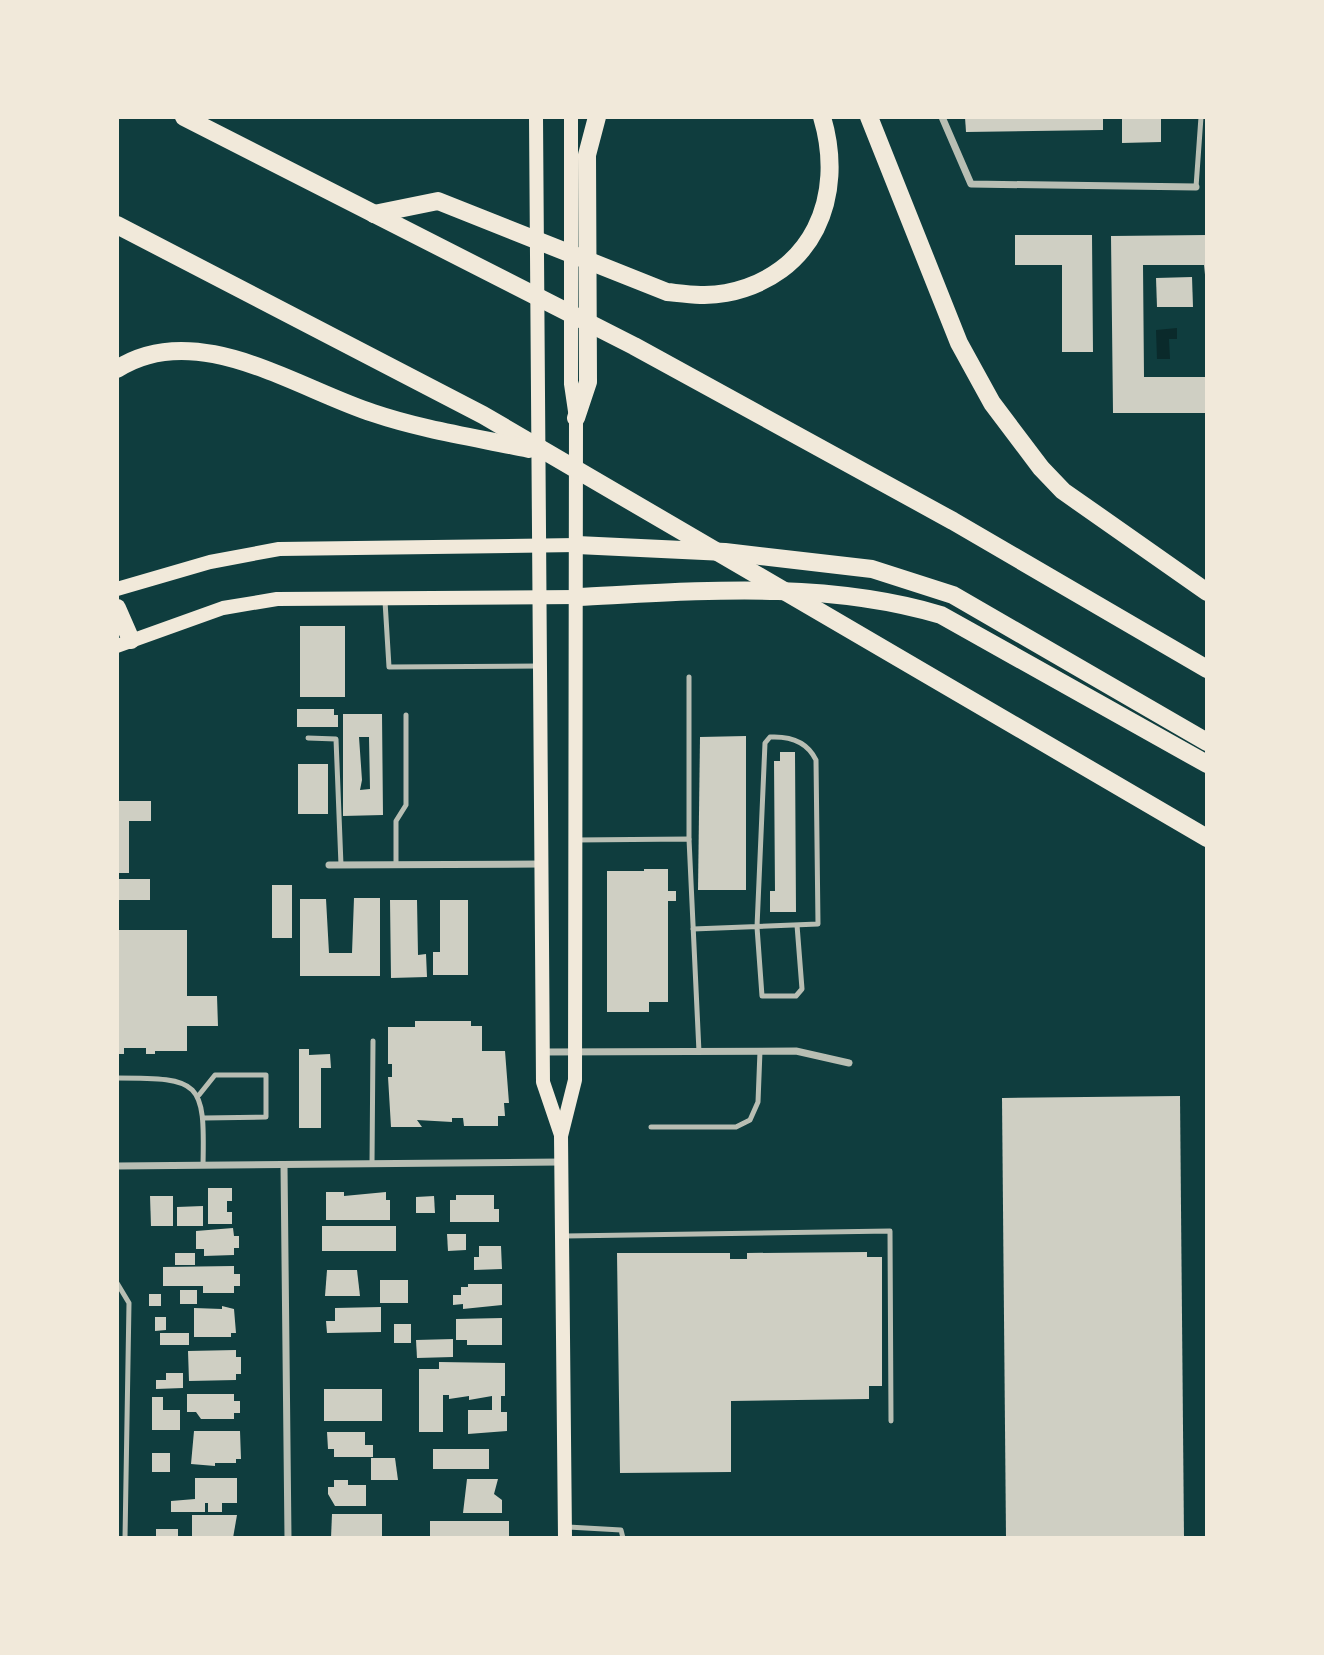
<svg xmlns="http://www.w3.org/2000/svg" width="1324" height="1655" viewBox="0 0 1324 1655" font-family="Arial,sans-serif">
<style>
.water{fill:#0a2a2b}
.building{fill:#cfcfc3;fill-rule:evenodd}
.lines{fill:none;stroke-linecap:round;stroke-linejoin:round}
.service{stroke:#b8beb3;stroke-width:5}
.minor{stroke:#b8beb3;stroke-width:7}
.secondary{stroke:#f1e9da;stroke-width:14}
.motorway{stroke:#f1e9da;stroke-width:18}
</style>
<rect width="100%" height="100%" fill="#0f3d3e"/>
<path class="water" d="M1177,328V339H1169L1170,359H1157L1156,330Z"/>
<g class="building">
<path d="M965,117H1103V130L966,132Z"/>
<path d="M1122,117H1161V142L1122,143Z"/>
<path d="M1015,235H1092L1093,352H1062V265H1015Z"/>
<path d="M1207,235V294L1204,265H1143L1144,377H1207V413H1113L1111,236Z"/>
<path d="M1192,277L1193,307H1157L1156,278Z"/>
<rect x="300" y="626" width="45" height="71"/>
<path d="M297,709H334V715H338V727H297Z"/>
<path d="M343,714H382L383,815L343,816ZM359,737H369L370,789L360,790L362,780Z"/>
<path d="M746,736V890H698L700,737Z"/>
<path d="M780,752H795L796,912H770V891H775L774,761H780Z"/>
<rect x="298" y="764" width="30" height="50"/>
<path d="M117,801H151V821H129V873H117Z"/>
<path d="M644,869H668V891H676V901H668V1002H649V1012H607V871H644Z"/>
<rect x="117" y="879" width="33" height="21"/>
<rect x="272" y="885" width="20" height="53"/>
<path d="M354,898H380V976H300V899H326L329,953H352Z"/>
<path d="M390,900H417L418,955L426,954L427,977L391,978Z"/>
<path d="M440,900H468V975H433V952H440Z"/>
<path d="M117,930H187V996H217L218,1026H187V1051H155V1054H146V1048H124V1054H117Z"/>
<path d="M415,1021H471V1026H482V1051H505L509,1103H504L505,1116H498V1126H464L463,1118H452V1122L417,1120L422,1127H391L388,1077H392V1064H388V1027H415Z"/>
<path d="M299,1049H309V1055L330,1054L331,1068H321V1128H299Z"/>
<path d="M1180,1096L1184,1538H1006L1002,1098Z"/>
<path d="M208,1188H232V1201H227V1212H232V1224H208Z"/>
<path d="M326,1192H344V1196L386,1192V1200H390V1220H326Z"/>
<path d="M456,1195H494V1209H499V1222H450V1200H456Z"/>
<path d="M150,1196H173V1226H151Z"/>
<path d="M434,1196L435,1213H416V1197Z"/>
<path d="M203,1206V1226H177V1207Z"/>
<rect x="322" y="1226" width="74" height="25"/>
<path d="M233,1228L234,1236H239V1248H234V1255L204,1256V1249H196V1231Z"/>
<path d="M447,1234H466V1250L448,1251Z"/>
<path d="M479,1246H501L502,1269L474,1270V1257H479Z"/>
<path d="M867,1252V1257H882V1386H869V1399L731,1401V1472L620,1473L617,1253H730V1259H747V1253Z"/>
<rect x="175" y="1253" width="20" height="12"/>
<path d="M234,1266V1274H240V1286H234V1293H203V1286H163V1267Z"/>
<path d="M327,1270H357L360,1296H325Z"/>
<rect x="380" y="1280" width="28" height="23"/>
<path d="M468,1284H502V1305L463,1309V1304L453,1305V1295H461V1287H468Z"/>
<rect x="180" y="1290" width="17" height="14"/>
<rect x="149" y="1294" width="12" height="12"/>
<path d="M222,1306L234,1309L236,1333H231V1337H194V1308L222,1309Z"/>
<path d="M381,1307V1332L327,1333L326,1321H335V1308Z"/>
<path d="M155,1317H166V1330L155,1331Z"/>
<path d="M502,1318V1345H467V1340H456V1319Z"/>
<rect x="394" y="1324" width="17" height="19"/>
<rect x="160" y="1333" width="29" height="12"/>
<path d="M453,1339V1357L417,1358L416,1340Z"/>
<path d="M236,1350V1357H241V1374H236V1380L189,1381L188,1351Z"/>
<path d="M439,1362L505,1363V1396H501V1412H507V1431L468,1434V1410H492V1396L469,1400V1396L449,1399V1395H443V1432H419V1369H439Z"/>
<path d="M166,1373H183V1388L156,1389V1380H166Z"/>
<rect x="324" y="1389" width="58" height="32"/>
<path d="M187,1394H234V1401H240V1413H234V1419H201L196,1412H187Z"/>
<path d="M152,1397H163V1410H180V1430H152Z"/>
<path d="M194,1431H240L241,1459H236V1463H215V1466L191,1464Z"/>
<path d="M327,1432H365V1445H373V1457H334V1449H328Z"/>
<rect x="433" y="1449" width="56" height="20"/>
<rect x="152" y="1453" width="18" height="19"/>
<path d="M371,1458H395L398,1480H371Z"/>
<path d="M195,1478H237V1503H222V1512H208V1503H205V1512H171V1501L195,1499Z"/>
<path d="M467,1479H498L494,1494L502,1500V1513H463Z"/>
<path d="M334,1480H348V1485H366V1506H335L328,1494V1487H334Z"/>
<path d="M332,1514H382V1538H331Z"/>
<path d="M192,1515H237L233,1538H192Z"/>
<rect x="430" y="1521" width="79" height="17"/>
<rect x="156" y="1529" width="22" height="9"/>
</g>
<g class="lines">
<g class="service">
<path d="M1196,187L1201,117"/>
<path d="M385,601L389,667L540,666"/>
<path d="M689,677V839"/>
<path d="M308,738L336,739L341,865"/>
<path d="M576,840L689,839L699,1052"/>
<path d="M396,865V821L406,805V715"/>
<path d="M693,929L818,924L816,760C807,741 790,736 770,737L765,743L757,927L762,996H796L802,989L797,925"/>
<path d="M117,1078C201,1078 205,1081 203,1165"/>
<path d="M199,1095L215,1075H266V1117L204,1118"/>
<path d="M651,1127H736L750,1120L758,1102L760,1051"/>
<path d="M372,1164L373,1041"/>
<path d="M565,1236L890,1231L891,1421"/>
<path d="M117,1283L129,1303L125,1538"/>
<path d="M568,1527L621,1530L623,1538"/>
</g>
<g class="minor">
<path d="M942,117L971,184L1196,187"/>
<path d="M329,865L542,864"/>
<path d="M543,1052L796,1051L849,1063"/>
<path d="M284,1165L288,1538"/>
<path d="M117,1166L561,1162"/>
</g>
<g class="secondary">
<path d="M536,117L543,1082L561,1135"/>
<path d="M117,589L210,562L279,549L577,545"/>
<path d="M117,646L223,608L277,599L578,597"/>
<path d="M565,1538L561,1136L575,1080L576,418L571,384V117"/>
</g>
<g class="motorway">
<path d="M184,117L634,346L953,521L1207,669"/>
<path d="M869,117L959,343L992,403L1041,468L1063,491L1207,592"/>
<path d="M374,214L438,201L667,292C687,294 706,297 726,293C813,276 846,197 822,117"/>
<path d="M117,225L483,415L1207,838"/>
<path d="M117,369C196,318 296,388 373,413C423,430 478,438 529,449"/>
<path d="M576,418L588,382L587,155L597,117"/>
<path d="M577,545L725,552L872,569L953,595L1207,742"/>
<path d="M578,597C699,591 824,580 941,615L1207,764"/>
<path d="M117,608L131,640"/>
</g>
</g>
<rect width="1324" height="1655" fill="none" stroke="#f1e9da" stroke-width="238"/>
</svg>
